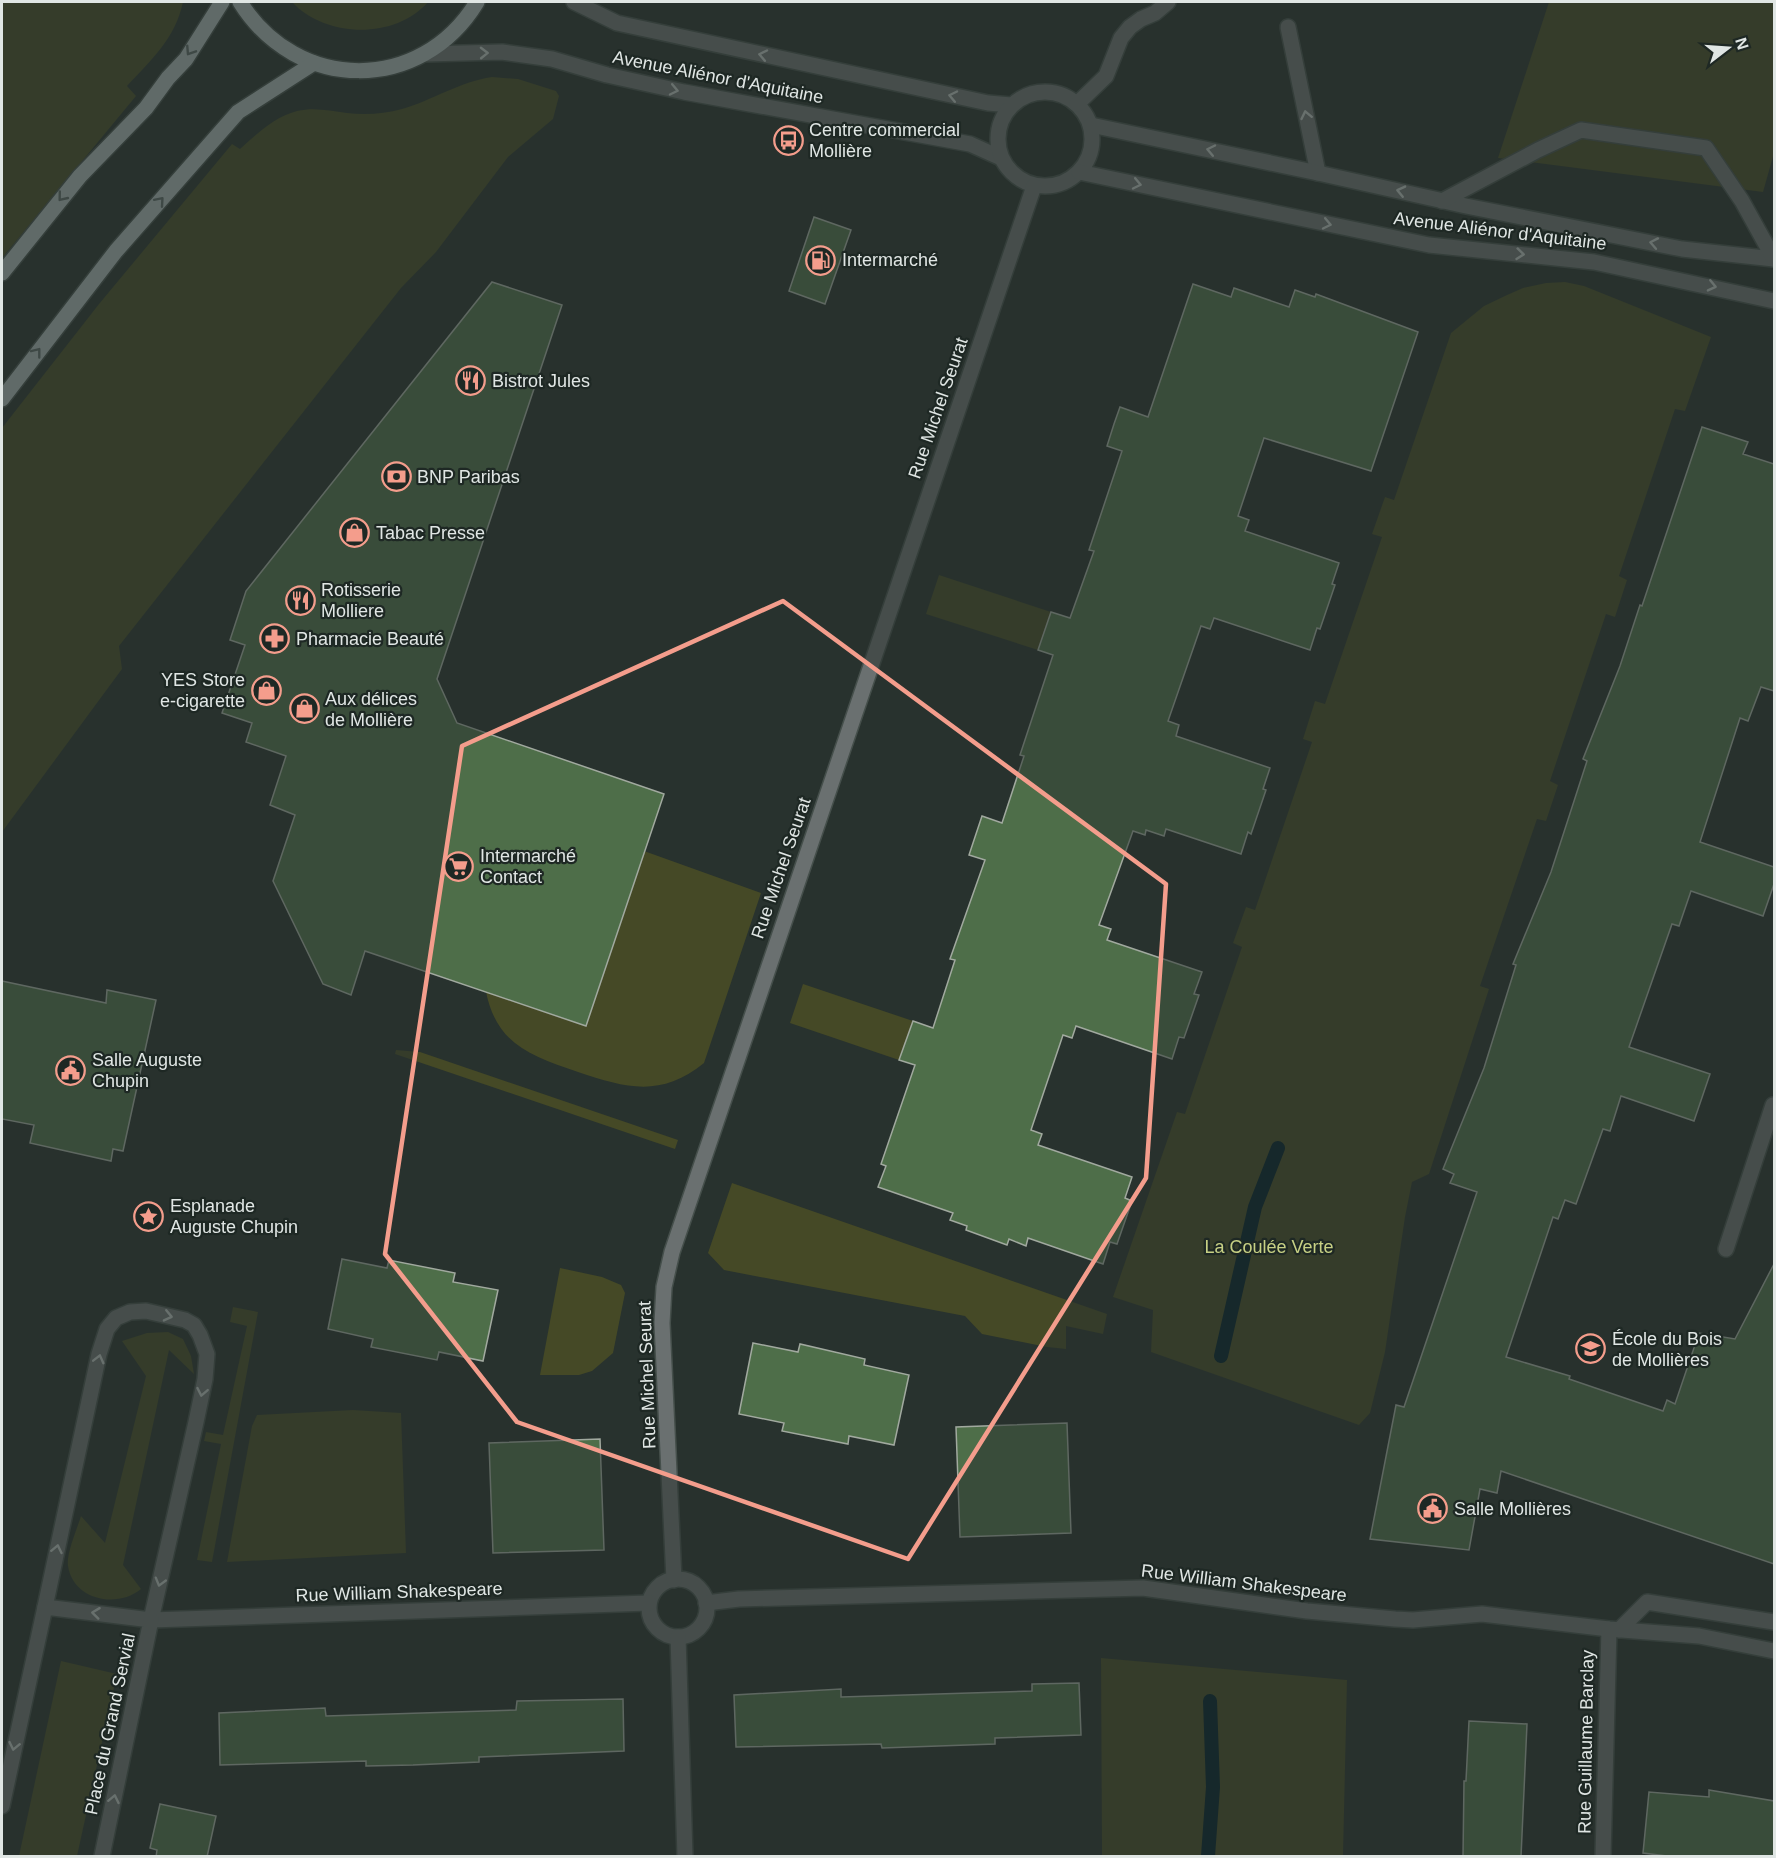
<svg xmlns="http://www.w3.org/2000/svg" width="1776" height="1858" viewBox="0 0 1776 1858" font-family="Helvetica,sans-serif">
<style>
.green{fill:#454926}
.lines{fill:none;stroke-linecap:round;stroke-linejoin:round}
.stream{stroke:#001e28;stroke-width:14}
.building{fill:#4e6e49;stroke:#a1a99f;stroke-width:1.5}
.minor-casing{stroke:#454f4b;stroke-width:18}
.major-casing{stroke:#454f4b;stroke-width:18}
.minor{stroke:#6a7070;stroke-width:15}
.major{stroke:#a4b0b0;stroke-width:15}
.oneway{stroke:#5a6563}
.oneway2{stroke:#b7bdbb}
.marked{fill:none;stroke:#f49d8c;stroke-width:4.5;stroke-linejoin:round}
.labels{text-anchor:middle;stroke-width:4.5;stroke-linejoin:round;paint-order:stroke}
.street-label{font-size:18px;fill:#e0e6e4;stroke:#1e2824}
.poi-label{font-size:18px;fill:#e0e6e4;stroke:#1e2824;text-anchor:start}
.park-label{font-size:18px;fill:#c7d084;stroke:#1e2824}
</style>
<rect width="100%" height="100%" fill="#28322e"/>
<g class="green">
<path d="M2,2H183C175,39 152,59 127,86L136,96L2,258Z"/>
<path d="M292,2H428C395,40 325,38 292,2Z"/>
<path d="M1549,2H1774V153L1763,192L1498,158Z"/>
<path d="M492,77L518,79L556,91L559,96L553,119L508,157L436,252L401,288L119,646L122,669L2,832V428L99,304L232,144L240,149C257,134 274,117 297,111C315,107 330,111 347,113C365,115 384,114 402,109C433,100 459,82 492,77Z"/>
<path d="M1565,282L1584,286L1711,337L1685,411L1675,409L1619,576L1627,580L1615,617L1606,614L1550,781L1558,785L1546,821L1537,819L1480,986L1489,989L1429,1174L1412,1182L1405,1217L1385,1352L1370,1413L1359,1425L1151,1352L1153,1310L1113,1297L1177,1112L1185,1114L1242,947L1233,943L1246,907L1255,910L1312,742L1303,739L1315,701L1325,704L1382,537L1372,534L1385,497L1394,500L1451,333L1484,306L1507,295L1523,288L1546,283Z"/>
<path d="M939,575L1051,612L1038,650L926,614Z"/>
<path d="M644,851L761,893L704,1063C661,1098 626,1088 578,1072C531,1056 497,1045 486,992L586,1025Z"/>
<path d="M803,984L913,1021L899,1060L790,1023Z"/>
<path d="M396,1050L420,1052L678,1140L675,1149L395,1054Z"/>
<path d="M732,1183L1107,1314L1103,1334L1066,1326V1349L1047,1347L982,1334L965,1316L724,1270L708,1253Z"/>
<path d="M560,1268L602,1277L621,1285L625,1293L613,1353L592,1371L579,1375H540Z"/>
<path d="M233,1307L258,1312L212,1562L197,1560L221,1444L204,1441L206,1432L223,1435L247,1326L230,1322Z"/>
<path d="M168,1332L183,1339L191,1356L194,1374L169,1350L123,1565L141,1589C117,1609 73,1600 68,1566C66,1554 77,1529 81,1516L105,1543L146,1376L122,1341L147,1333Z"/>
<path d="M353,1410L401,1413L406,1553L227,1562L252,1426L257,1415Z"/>
<path d="M1101,1658L1347,1680L1343,1856H1102Z"/>
<path d="M61,1661L117,1674L77,1856H19Z"/>
</g>
<g class="lines">
<g class="stream">
<path d="M1221,1356L1255,1207L1278,1148"/>
<path d="M1208,1856L1213,1787L1210,1701"/>
</g>
</g>
<g class="building">
<path d="M814,217L851,230L825,304L789,291Z"/>
<path d="M492,282L562,305L437,679L457,723L664,794L586,1026L365,951L351,995L323,984L273,881L295,815L270,805L286,756L246,742L252,723L222,713L245,645L230,640L246,591Z"/>
<path d="M1193,284L1231,297L1234,288L1289,307L1295,290L1315,297L1316,294L1418,332L1371,471L1264,438L1238,516L1249,520L1245,531L1339,563L1332,584L1335,585L1320,629L1317,628L1310,650L1214,618L1210,629L1201,626L1168,721L1179,725L1176,736L1270,768L1263,789L1266,790L1251,834L1248,832L1241,854L1166,829L1164,836L1146,830L1145,835L1133,831L1099,925L1111,929L1107,940L1202,972L1194,994L1199,995L1184,1038L1179,1037L1172,1059L1076,1026L1072,1038L1063,1035L1031,1130L1042,1134L1038,1145L1132,1177L1125,1198L1132,1201L1117,1244L1110,1242L1103,1264L1028,1238L1026,1246L1009,1239L1007,1245L966,1230L967,1226L950,1220L953,1213L878,1187L886,1166L881,1164L915,1065L899,1060L913,1021L933,1028L955,960L950,959L985,860L969,855L982,816L1002,823L1024,756L1020,755L1053,655L1038,650L1051,612L1070,618L1094,551L1089,550L1122,451L1107,446L1114,424L1120,407L1148,417Z"/>
<path d="M1702,427L1748,442L1743,454L1774,464V691L1761,687L1748,721L1740,718L1700,842L1774,867V884L1763,916L1691,891L1679,926L1672,924L1629,1047L1710,1074L1694,1121L1621,1096L1610,1131L1603,1129L1576,1204L1565,1200L1558,1219L1553,1217L1506,1357L1570,1376L1569,1379L1663,1411L1667,1400L1675,1404L1699,1333L1735,1339L1774,1264V1564L1501,1471L1497,1493L1480,1489L1469,1550L1370,1539L1396,1405L1404,1407L1477,1192L1450,1183L1454,1174L1443,1169L1484,1068L1516,965L1513,964L1551,872L1587,761L1583,759L1620,666L1640,605L1642,606Z"/>
<path d="M2,981L106,1003L107,990L156,1000L123,1151L113,1149L111,1161L30,1143L34,1125L2,1119Z"/>
<path d="M342,1259L387,1268L389,1260L455,1273L453,1282L498,1290L483,1361L439,1352L437,1360L371,1347L373,1339L328,1329Z"/>
<path d="M753,1343L798,1352L800,1344L865,1359L864,1365L909,1375L894,1445L849,1436L848,1444L782,1431L784,1423L739,1414Z"/>
<path d="M1067,1423L1071,1533L960,1537L956,1427Z"/>
<path d="M600,1439L604,1550L493,1553L489,1443Z"/>
<path d="M1079,1683L1081,1735L995,1738V1744L882,1748L881,1744L736,1747L734,1695L841,1689V1697L1032,1691V1684Z"/>
<path d="M623,1699L624,1751L479,1757V1762L413,1765L366,1766V1761L220,1765L219,1713L325,1708L326,1716L516,1710L517,1701Z"/>
<path d="M1469,1721L1527,1724L1521,1857H1463L1464,1781H1466Z"/>
<path d="M1709,1790L1774,1801V1857H1675L1643,1853L1649,1792L1709,1797Z"/>
<path d="M160,1804L216,1816L207,1857H156L157,1850L150,1848Z"/>
</g>
<g class="lines">
<defs>
<g id="minor">
<path d="M574,2L617,23L988,103L1011,105"/>
<path d="M1288,27L1318,173"/>
<path d="M425,54L502,52L552,59L607,75L684,92L970,144L1001,158"/>
<circle cx="1045" cy="139" r="47"/>
<path d="M1077,104L1106,76L1121,38L1130,27L1141,19L1155,13L1168,2"/>
<path d="M1091,125L1318,173L1466,206L1682,249L1774,259"/>
<path d="M1079,172L1429,245L1594,262L1774,301"/>
<path d="M1442,201L1538,150L1581,130L1706,148L1742,201L1774,259"/>
<path d="M1726,1249L1773,1105"/>
<circle cx="678" cy="1608" r="29"/>
<path d="M674,1580L662,1323L664,1287L672,1252L1034,186"/>
<path d="M706,1603L739,1599L1143,1588L1307,1611L1395,1619L1413,1620L1482,1614L1609,1629L1699,1636L1774,1651"/>
<path d="M45,1607L99,1354L107,1329L116,1318L130,1312L146,1311L185,1320L194,1325L200,1335L207,1354L205,1379L196,1422L151,1620L649,1603"/>
<path d="M1619,1630L1647,1602L1774,1622"/>
<path d="M678,1637L685,1856"/>
<path d="M2,1806L45,1607L151,1620L102,1856"/>
<path d="M1603,1856L1609,1629"/>
</g>
<g id="major">
<path d="M240,2C297,93 421,94 477,2"/>
<path d="M2,273L80,176L146,108L168,78L186,59L222,2"/>
<path d="M2,399L116,251L238,112L314,63"/>
</g>
</defs>
<use href="#minor" class="minor-casing"/>
<use href="#major" class="major-casing"/>
<use href="#minor" class="minor"/>
<use href="#major" class="major"/>
</g>
<defs><path id="oneway-chevron" d="M-2-3.5L2.5 0L-2 3.5" fill="none" stroke-width="1.6" stroke-linecap="round" stroke-linejoin="round" transform="scale(1.5)"/></defs>
<g class="oneway">
<use href="#oneway-chevron" transform="translate(190 51) rotate(123)"/>
<use href="#oneway-chevron" transform="translate(62 197) rotate(129)"/>
<use href="#oneway-chevron" transform="translate(160 201) rotate(-49)"/>
<use href="#oneway-chevron" transform="translate(37 352) rotate(-52)"/>
</g>
<g class="oneway2">
<use href="#oneway-chevron" transform="translate(484 53) rotate(-1)"/>
<use href="#oneway-chevron" transform="translate(763 55) rotate(-168)"/>
<use href="#oneway-chevron" transform="translate(674 90) rotate(12)"/>
<use href="#oneway-chevron" transform="translate(953 96) rotate(-168)"/>
<use href="#oneway-chevron" transform="translate(1306 115) rotate(-102)"/>
<use href="#oneway-chevron" transform="translate(1211 150) rotate(-168)"/>
<use href="#oneway-chevron" transform="translate(1137 184) rotate(12)"/>
<use href="#oneway-chevron" transform="translate(1401 191) rotate(-167)"/>
<use href="#oneway-chevron" transform="translate(1327 224) rotate(12)"/>
<use href="#oneway-chevron" transform="translate(1654 243) rotate(-169)"/>
<use href="#oneway-chevron" transform="translate(1520 254) rotate(6)"/>
<use href="#oneway-chevron" transform="translate(1712 286) rotate(13)"/>
<use href="#oneway-chevron" transform="translate(168 1316) rotate(13)"/>
<use href="#oneway-chevron" transform="translate(99 1359) rotate(-76)"/>
<use href="#oneway-chevron" transform="translate(202 1392) rotate(101)"/>
<use href="#oneway-chevron" transform="translate(57 1549) rotate(-78)"/>
<use href="#oneway-chevron" transform="translate(160 1582) rotate(106)"/>
<use href="#oneway-chevron" transform="translate(96 1613) rotate(-173)"/>
<use href="#oneway-chevron" transform="translate(14 1746) rotate(102)"/>
<use href="#oneway-chevron" transform="translate(114 1799) rotate(-78)"/>
</g>
<path d="M0 0H1776V1858H0ZM783,601L1166,884L1146,1178L908,1559L517,1422L385,1254L462,746Z" fill="#28322e" fill-opacity=".55" fill-rule="evenodd"/>
<path class="marked" d="M783,601L1166,884L1146,1178L908,1559L517,1422L385,1254L462,746Z"/>
<defs>
<symbol id="bus-ring" viewBox="-11 -11 22 22"><circle r="9.5" fill="#1e2824" stroke="#f49d8c" stroke-width="1.5"/><path d="M-5-6H5V4H4V6H2V4H-2V6H-4V4H-5ZM-3.5-4V0h7V-4ZM-3.5 1.2v1.5H-2V1.2ZM2 1.2v1.5H3.5V1.2Z" fill="#f49d8c"/></symbol>
<symbol id="fuel-ring" viewBox="-11 -11 22 22"><circle r="9.5" fill="#1e2824" stroke="#f49d8c" stroke-width="1.5"/><path d="M-5.5-6h7V0h2V4h1.3V-2.5L3-4.5l.8-.8L6-3V5H2.5V1h-1V6h-7ZM-4.2-4.7v3.2H.2V-4.7Z" fill="#f49d8c"/></symbol>
<symbol id="restaurant-ring" viewBox="-11 -11 22 22"><circle r="9.5" fill="#1e2824" stroke="#f49d8c" stroke-width="1.5"/><path d="M-5-6h1v4h1v-4h1v4h1v-4h1v5L-1.5 .5V6h-2V.5L-5-1ZM5-6V6H3V1.5H1.5Q1.5-4 5-6Z" fill="#f49d8c"/></symbol>
<symbol id="bank-ring" viewBox="-11 -11 22 22"><circle r="9.5" fill="#1e2824" stroke="#f49d8c" stroke-width="1.5"/><path d="M-6-4H6V4H-6ZM0-2.3a2.3 2.3 0 1 0 0 4.6a2.3 2.3 0 1 0 0-4.6Z" fill="#f49d8c"/></symbol>
<symbol id="shop-ring" viewBox="-11 -11 22 22"><circle r="9.5" fill="#1e2824" stroke="#f49d8c" stroke-width="1.5"/><path d="M-5-2.5h2.3a2.7 3.5 0 0 1 5.4 0H5L5.5 6h-11ZM-1.5-2.5h3a1.5 2.3 0 0 0-3 0Z" fill="#f49d8c"/></symbol>
<symbol id="pharmacy-ring" viewBox="-11 -11 22 22"><circle r="9.5" fill="#1e2824" stroke="#f49d8c" stroke-width="1.5"/><path d="M-2-6h4v4h4v4h-4v4h-4v-4h-4v-4h4Z" fill="#f49d8c"/></symbol>
<symbol id="supermarket-ring" viewBox="-11 -11 22 22"><circle r="9.5" fill="#1e2824" stroke="#f49d8c" stroke-width="1.5"/><path d="M-6-5.5h2.5l.6 2H6L4.5 2H-2.5L-4.4-4H-6ZM-1.5 3.2a1.3 1.3 0 1 0 .1 0ZM3 3.2a1.3 1.3 0 1 0 .1 0Z" fill="#f49d8c"/></symbol>
<symbol id="civic-ring" viewBox="-11 -11 22 22"><circle r="9.5" fill="#1e2824" stroke="#f49d8c" stroke-width="1.5"/><path d="M-.6-6.5H3V-4.5H.6V-3L4-1V1h2V6H-6V1h2V-1L-.6-3ZM-1.2 2.5V6h2.4V2.5Z" fill="#f49d8c"/></symbol>
<symbol id="sight-ring" viewBox="-11 -11 22 22"><circle r="9.5" fill="#1e2824" stroke="#f49d8c" stroke-width="1.5"/><path d="M0-6L1.8-2.2L6-1.7L2.9 1.2L3.7 5.4L0 3.3L-3.7 5.4L-2.9 1.2L-6-1.7L-1.8-2.2Z" fill="#f49d8c"/></symbol>
<symbol id="school-ring" viewBox="-11 -11 22 22"><circle r="9.5" fill="#1e2824" stroke="#f49d8c" stroke-width="1.5"/><path d="M0-5L7-2L0 1L-7-2ZM-4 1L0 2.5L4 1V4Q0 6-4 4Z" fill="#f49d8c"/></symbol>
</defs>
<g fill-rule="evenodd">
<use href="#bus-ring" x="772" y="124" width="33" height="33"/>
<use href="#fuel-ring" x="804" y="244" width="33" height="33"/>
<use href="#restaurant-ring" x="454" y="364" width="33" height="33"/>
<use href="#bank-ring" x="380" y="460" width="33" height="33"/>
<use href="#shop-ring" x="338" y="516" width="33" height="33"/>
<use href="#restaurant-ring" x="284" y="584" width="33" height="33"/>
<use href="#pharmacy-ring" x="258" y="622" width="33" height="33"/>
<use href="#shop-ring" x="250" y="674" width="33" height="33"/>
<use href="#shop-ring" x="288" y="692" width="33" height="33"/>
<use href="#supermarket-ring" x="442" y="850" width="33" height="33"/>
<use href="#civic-ring" x="54" y="1054" width="33" height="33"/>
<use href="#sight-ring" x="132" y="1200" width="33" height="33"/>
<use href="#school-ring" x="1574" y="1332" width="33" height="33"/>
<use href="#civic-ring" x="1416" y="1492" width="33" height="33"/>
</g>
<g class="labels">
<g class="street-label">
<text transform="translate(718 77) rotate(11)" y="6">Avenue Aliénor d'Aquitaine</text>
<text transform="translate(1500 231) rotate(7)" y="6">Avenue Aliénor d'Aquitaine</text>
<text transform="translate(938 408) rotate(-71)" y="6">Rue Michel Seurat</text>
<text transform="translate(781 868) rotate(-71)" y="6">Rue Michel Seurat</text>
<text transform="translate(647 1375) rotate(-92)" y="6">Rue Michel Seurat</text>
<text transform="translate(1244 1583) rotate(7)" y="6">Rue William Shakespeare</text>
<text transform="translate(399 1592) rotate(-2)" y="6">Rue William Shakespeare</text>
<text transform="translate(110 1724) rotate(-78)" y="6">Place du Grand Servial</text>
<text transform="translate(1586 1742) rotate(-89)" y="6">Rue Guillaume Barclay</text>
</g>
<g class="poi-label">
<text x="809" y="136">Centre commercial<tspan x="809" dy="21">Mollière</tspan></text>
<text x="842" y="266">Intermarché</text>
<text x="492" y="387">Bistrot Jules</text>
<text x="417" y="483">BNP Paribas</text>
<text x="376" y="539">Tabac Presse</text>
<text x="321" y="596">Rotisserie<tspan x="321" dy="21">Molliere</tspan></text>
<text x="296" y="645">Pharmacie Beauté</text>
<text x="245" y="686" text-anchor="end">YES Store<tspan x="245" dy="21">e-cigarette</tspan></text>
<text x="325" y="705">Aux délices<tspan x="325" dy="21">de Mollière</tspan></text>
<text x="480" y="862">Intermarché<tspan x="480" dy="21">Contact</tspan></text>
<text x="92" y="1066">Salle Auguste<tspan x="92" dy="21">Chupin</tspan></text>
<text x="170" y="1212">Esplanade<tspan x="170" dy="21">Auguste Chupin</tspan></text>
<text x="1612" y="1345">École du Bois<tspan x="1612" dy="21">de Mollières</tspan></text>
<text x="1454" y="1515">Salle Mollières</text>
</g>
<g class="park-label">
<text x="1269" y="1253">La Coulée Verte</text>
</g>
</g>
<rect width="1776" height="1858" fill="none" stroke="#e0e6e4" stroke-width="6"/>
<g transform="translate(1728 48) rotate(73)" stroke="#1e2824" stroke-width="4.5" paint-order="stroke">
<path d="M0-4.5L10 22L0 15L-10 22Z" fill="#e0e6e4"/>
<text y="-9" font-size="16" font-weight="bold" text-anchor="middle" fill="#e0e6e4">N</text>
</g>
</svg>
